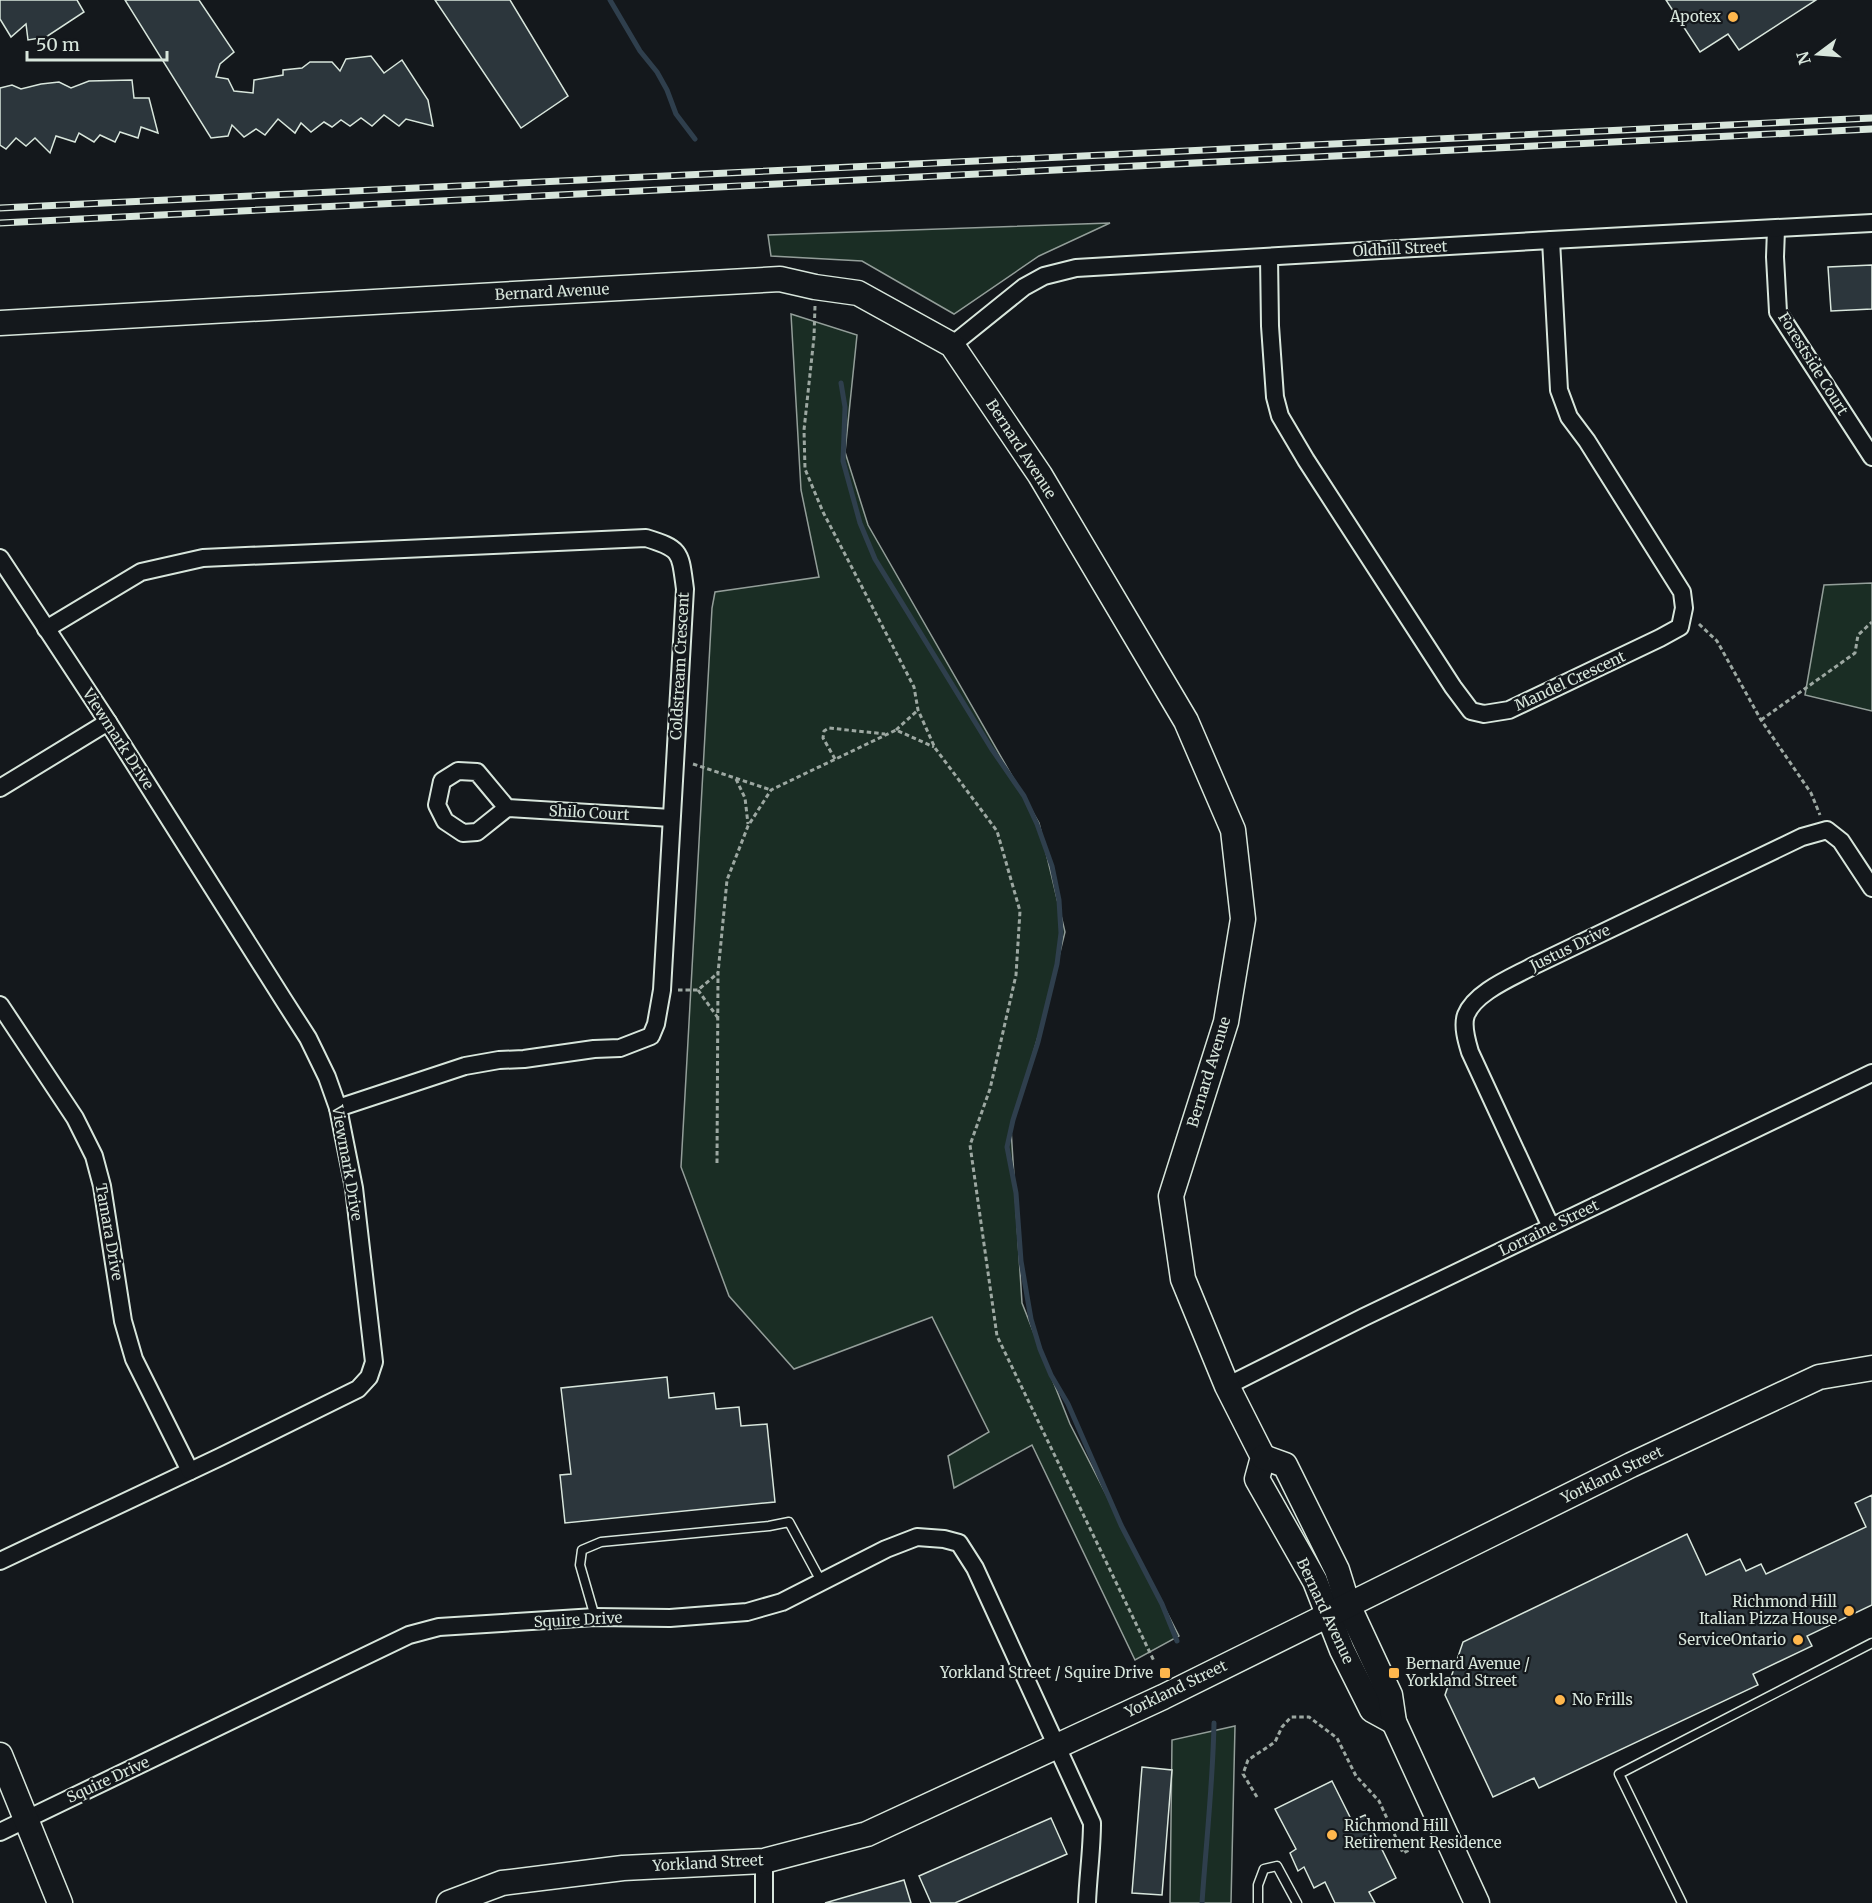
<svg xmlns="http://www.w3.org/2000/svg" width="1872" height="1903" viewBox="0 0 1872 1903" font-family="Merriweather,serif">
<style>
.green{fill:#1a2d24;stroke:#939e99;stroke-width:1.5}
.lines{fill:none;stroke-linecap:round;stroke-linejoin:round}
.stream{stroke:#2f3f4d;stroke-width:5}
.building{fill:#2c363c;stroke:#d8e6dc;stroke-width:1.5}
.lane-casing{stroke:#d8e6dc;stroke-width:11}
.street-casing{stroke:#d8e6dc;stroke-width:20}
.secondary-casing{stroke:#d8e6dc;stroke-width:27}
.path{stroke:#9da8a2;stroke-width:3;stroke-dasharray:4.5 3;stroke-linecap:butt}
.lane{stroke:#14181c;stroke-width:8}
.street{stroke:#14181c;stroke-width:16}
.secondary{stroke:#14181c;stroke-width:24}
.rail-casing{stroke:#d8e6dc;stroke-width:7}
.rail{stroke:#14181c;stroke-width:4.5;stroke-dasharray:14;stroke-linecap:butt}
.poi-dot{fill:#ffb74d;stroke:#14181c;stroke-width:2}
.labels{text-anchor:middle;stroke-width:4.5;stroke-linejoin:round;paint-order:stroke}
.poi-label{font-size:15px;fill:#d8e6dc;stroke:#14181c;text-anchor:end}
.street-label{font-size:15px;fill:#d8e6dc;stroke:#14181c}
</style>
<rect width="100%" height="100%" fill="#14181c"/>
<g class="green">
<path d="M1110,223L1039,256L954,314L862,261L771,256L768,235Z"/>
<path d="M791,314L857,335L845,452L868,525L1039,823L1065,932L1043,1020L1011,1129L1022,1303L1070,1424L1179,1636L1135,1660L1032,1445L954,1488L948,1456L989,1432L932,1317L794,1369L729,1296L681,1167L712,608L715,592L819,577L801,490Z"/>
<path d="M1872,583V711L1805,695L1824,585Z"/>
<path d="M1235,1726L1231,1903H1170L1172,1740Z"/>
</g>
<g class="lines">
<g class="stream">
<path d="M610,0L640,51L657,72L667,90L676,114L695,139"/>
<path d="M841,383L845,407L843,461L860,523L875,559L991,748L1024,796L1037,824L1052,866L1059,900L1061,933L1057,964L1038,1042L1013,1120L1007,1147L1016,1193L1021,1261L1031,1319L1040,1349L1051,1375L1068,1404L1121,1525L1162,1604L1177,1641"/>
<path d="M1202,1903C1206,1843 1213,1783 1214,1723"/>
</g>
</g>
<g class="building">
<path d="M0,0H77L84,12L46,37L28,40L26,24L11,37L0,19Z"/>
<path d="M125,0H199L234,52L220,64L216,77L228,79L234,91L253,93L254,80L283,75V70L302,68L310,62H332L340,71L346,59L371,56L384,73L402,60L428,100L433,126L406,119L399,126L384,115L372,126L361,118L350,126L341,120L332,127L324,122L311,132L301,123L295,133L278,119L265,135L256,129L244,137L232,125L228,136L211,138Z"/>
<path d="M435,0H510L568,96L521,128Z"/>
<path d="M1666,0H1816L1739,50L1728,34L1700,52Z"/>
<path d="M132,80L134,98H149L158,133L141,127L138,138L120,132L115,142L100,135L94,142L79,133L75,142L56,136L50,153L35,138L26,146L16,138L6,149L0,145V88L12,85L21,89L41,84L59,82L71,88L89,81Z"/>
<path d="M1872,265V309L1831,311L1828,267Z"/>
<path d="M667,1377L669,1398L714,1393L716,1409L739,1407L741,1426L767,1424L775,1502L565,1523L560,1475L571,1474L561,1388Z"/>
<path d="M1872,1495V1605L1807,1636L1812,1646L1753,1674L1758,1685L1539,1788L1534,1778L1493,1797L1445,1695L1463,1642L1687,1534L1706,1575L1740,1559L1746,1571L1761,1564L1766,1574L1866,1527L1855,1503Z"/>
<path d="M1142,1767L1172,1770L1162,1895L1132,1893Z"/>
<path d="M1332,1781L1352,1821L1365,1815L1396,1878L1369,1892L1375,1903H1335L1325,1882L1314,1888L1304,1867L1298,1871L1290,1853L1296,1849L1275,1809Z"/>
<path d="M1051,1818L1067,1854L955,1903H931L919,1876Z"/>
<path d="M904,1880L911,1903H825Z"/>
</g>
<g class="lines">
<defs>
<g id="lane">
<path d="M595,1617L580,1565L582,1550L601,1542L769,1526L789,1522L822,1583"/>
<path d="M1258,1903V1885L1264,1869L1277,1866L1297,1903"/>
<path d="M1682,1903L1619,1774L1872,1643"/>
</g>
<g id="street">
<path d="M1776,229L1775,257L1778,312L1872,457"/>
<path d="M1269,257L1270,326L1275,397L1280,416L1306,460L1453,687L1471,711L1484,714L1509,710L1660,638L1680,627L1684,608L1682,592L1587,441L1569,417L1559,390L1551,240"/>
<path d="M952,345L1024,287L1044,276L1076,268L1551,240L1872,223"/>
<path d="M0,558L108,722L283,999L308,1038L327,1077L338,1108L354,1188L374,1362L369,1377L358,1389L220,1457L0,1561"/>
<path d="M46,629L141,572L203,558L646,538C682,549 680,552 685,589L662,990L656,1024L651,1036L620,1048L594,1049L524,1059L499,1060L465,1066L338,1108"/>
<path d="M0,788L108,722"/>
<path d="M507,808L477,772L458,771L442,781L437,805L445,821L463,833L477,832L507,808L671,818"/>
<path d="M0,1005L75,1118L94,1156L102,1186L123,1321L134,1359L190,1471"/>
<path d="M1551,1227L1470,1052C1467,1042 1462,1026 1466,1015C1475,992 1513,977 1533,966L1802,837L1827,830L1841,841L1872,888"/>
<path d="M1227,1386L1364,1317L1872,1073"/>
<path d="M0,1832L409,1635L439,1627L595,1617L670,1618L747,1612L782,1602L886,1549L917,1537L944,1539L959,1543L975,1568L1092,1823C1092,1850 1088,1876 1087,1903"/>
<path d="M764,1903V1861"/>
</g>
<g id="secondary">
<path d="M0,323L780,279L815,287L858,293L952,345L1040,475L1186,721L1233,830L1243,919L1226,1022L1171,1196L1183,1279L1227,1386L1263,1457L1257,1479L1315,1581L1342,1650L1372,1710L1394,1722"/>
<path d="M1263,1457L1285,1465L1337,1570L1348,1605L1390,1695L1394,1722L1477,1903"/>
<path d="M0,1755L60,1903"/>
<path d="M449,1903L502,1883L623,1868L764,1861L867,1834L1163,1697L1631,1465L1819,1377L1872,1368"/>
</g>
</defs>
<use href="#lane" class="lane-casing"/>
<use href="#street" class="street-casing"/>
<use href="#secondary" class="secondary-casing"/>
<g class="path">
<path d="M815,306L814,337L804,430L805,469L823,512L914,687L918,710L935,748L997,831L1020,911L1016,975L990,1089L970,1145L997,1336L1154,1661"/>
<path d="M1699,624L1717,641L1761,720L1811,793L1820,815"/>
<path d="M1761,720L1855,653L1858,635L1872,622"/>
<path d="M896,730L918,710"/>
<path d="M835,759L823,738L824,731L829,728L885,734"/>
<path d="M693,764L771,790"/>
<path d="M736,779L745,798L748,824"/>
<path d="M678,990H698L718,973"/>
<path d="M698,990L718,1018"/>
<path d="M717,1163L718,973L727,880L748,826L771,790L896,730L934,747"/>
<path d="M1257,1797L1243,1774L1248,1760L1275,1742L1282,1727L1291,1717H1309L1337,1738L1356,1776L1379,1801L1403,1853L1411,1849"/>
</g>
<use href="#lane" class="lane"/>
<use href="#street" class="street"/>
<use href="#secondary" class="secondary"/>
<defs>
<g id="rail">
<path d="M0,208L1872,118"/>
<path d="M0,223L1872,129"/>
</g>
</defs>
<use href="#rail" class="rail-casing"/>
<use href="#rail" class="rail"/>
</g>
<g class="poi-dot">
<circle cx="1733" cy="17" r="6"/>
<circle cx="1849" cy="1611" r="6"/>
<circle cx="1798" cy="1640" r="6"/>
<rect x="1159" y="1667" width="12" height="12" rx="3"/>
<rect x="1388" y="1667" width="12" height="12" rx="3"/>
<circle cx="1560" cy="1700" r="6"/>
<circle cx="1332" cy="1835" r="6"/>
</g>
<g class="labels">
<g class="poi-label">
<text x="1721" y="22">Apotex</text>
<text x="1837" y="1607">Richmond Hill<tspan x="1837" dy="17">Italian Pizza House</tspan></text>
<text x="1786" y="1645">ServiceOntario</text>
<text x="1406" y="1669" text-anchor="start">Bernard Avenue /<tspan x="1406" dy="17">Yorkland Street</tspan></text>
<text x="1153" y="1678">Yorkland Street / Squire Drive</text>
<text x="1572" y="1705" text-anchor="start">No Frills</text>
<text x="1344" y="1831" text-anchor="start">Richmond Hill<tspan x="1344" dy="17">Retirement Residence</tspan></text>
</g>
<g class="street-label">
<text transform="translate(1400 249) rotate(-3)" y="5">Oldhill Street</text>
<text transform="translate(552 292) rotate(-3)" y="5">Bernard Avenue</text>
<text transform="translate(1813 364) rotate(58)" y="5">Forestside Court</text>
<text transform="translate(1021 449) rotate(57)" y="5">Bernard Avenue</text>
<text transform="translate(680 666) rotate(-87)" y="5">Coldstream Crescent</text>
<text transform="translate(1570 681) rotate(-25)" y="5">Mandel Crescent</text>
<text transform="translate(118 739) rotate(57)" y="5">Viewmark Drive</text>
<text transform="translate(589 813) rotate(3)" y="5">Shilo Court</text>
<text transform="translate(1570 948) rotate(-26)" y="5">Justus Drive</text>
<text transform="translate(1209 1072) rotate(-73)" y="5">Bernard Avenue</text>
<text transform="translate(347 1163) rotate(80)" y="5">Viewmark Drive</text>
<text transform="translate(1549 1228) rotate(-26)" y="5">Lorraine Street</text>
<text transform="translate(109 1232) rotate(80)" y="5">Tamara Drive</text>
<text transform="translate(1612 1475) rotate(-26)" y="5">Yorkland Street</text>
<text transform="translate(1325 1611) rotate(65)" y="5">Bernard Avenue</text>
<text transform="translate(578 1620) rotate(-3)" y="5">Squire Drive</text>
<text transform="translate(1176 1689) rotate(-26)" y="5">Yorkland Street</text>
<text transform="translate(108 1780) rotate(-25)" y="5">Squire Drive</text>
<text transform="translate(708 1863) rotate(-3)" y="5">Yorkland Street</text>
</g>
</g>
<g transform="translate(1818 54) rotate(254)" stroke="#14181c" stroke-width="4.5" paint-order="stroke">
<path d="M0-4.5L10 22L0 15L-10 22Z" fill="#d8e6dc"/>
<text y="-9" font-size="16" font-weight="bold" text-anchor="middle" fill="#d8e6dc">N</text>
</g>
<path d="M27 51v9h140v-9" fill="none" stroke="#d8e6dc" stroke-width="3"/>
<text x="36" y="51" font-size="18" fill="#d8e6dc" stroke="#14181c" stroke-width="4.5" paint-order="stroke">50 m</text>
</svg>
